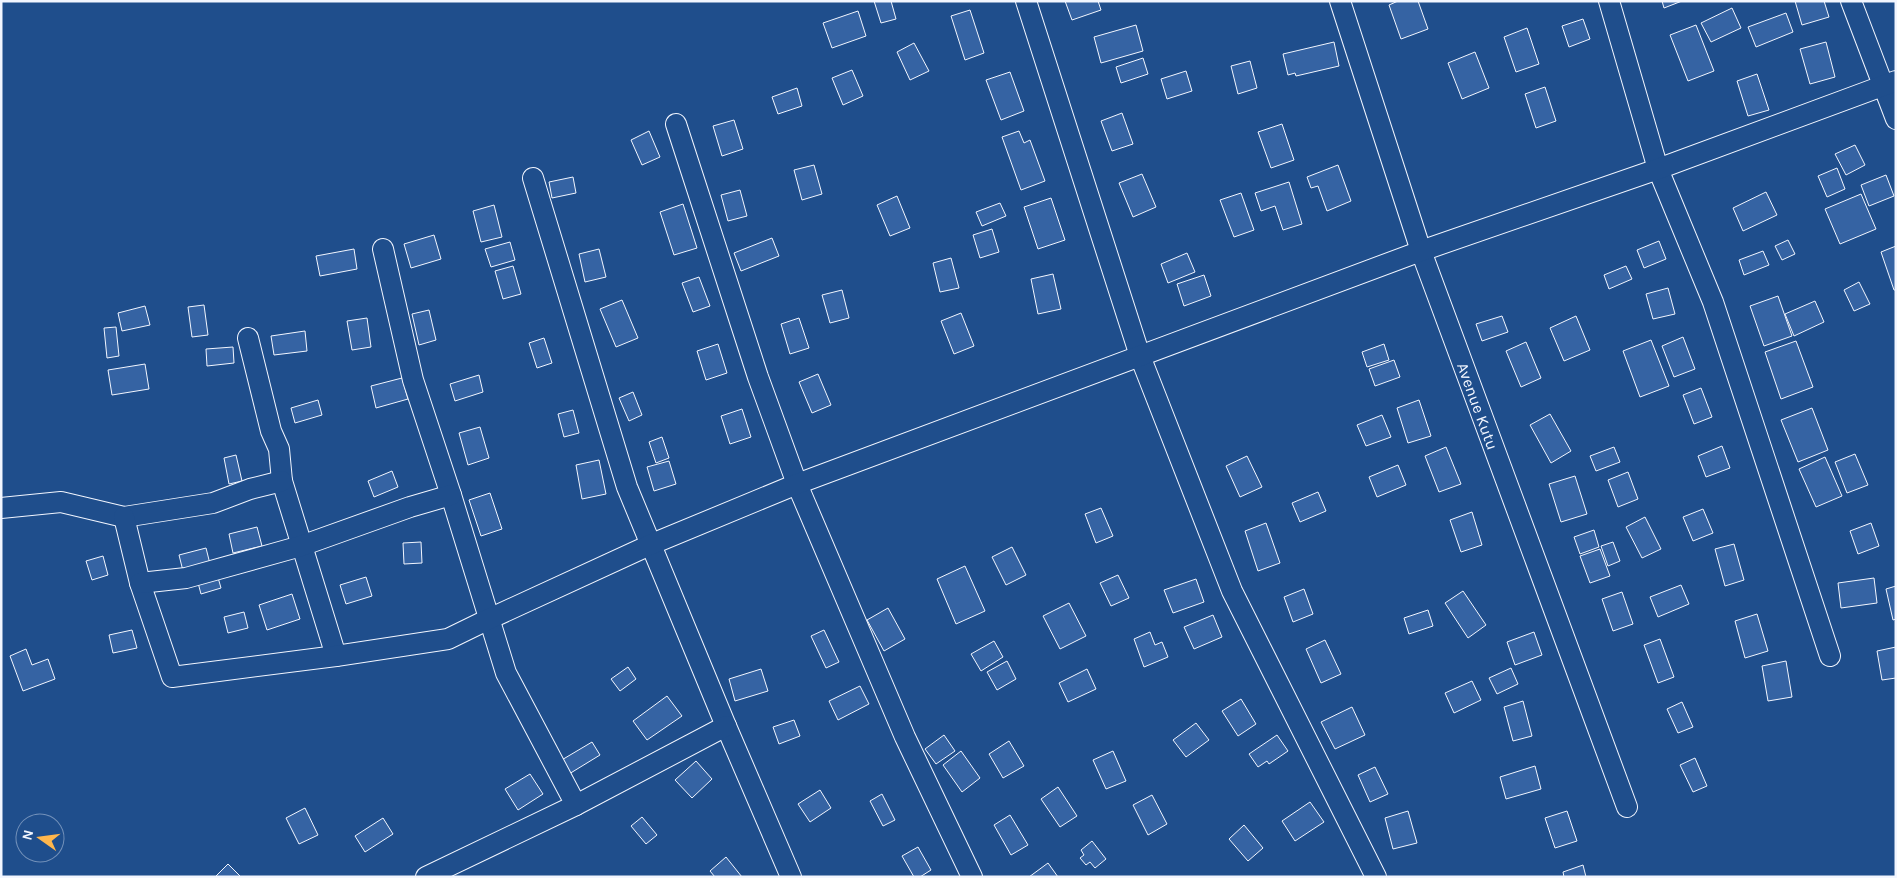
<svg xmlns="http://www.w3.org/2000/svg" width="1897" height="878" viewBox="0 0 1897 878" font-family="Karla,sans-serif">
<style>
.building{fill:#3563a3;stroke:#f2f6ff}
.lines{fill:none;stroke-linecap:round;stroke-linejoin:round}
.street-casing{stroke:#f2f6ff;stroke-width:22}
.street{stroke:#1f4e8c;stroke-width:20}
.labels{text-anchor:middle;stroke-width:4;stroke-linejoin:round;paint-order:stroke}
.street-label{font-size:16px;fill:#f2f6ff;stroke:#1f4e8c}
</style>
<rect width="100%" height="100%" fill="#1f4e8c"/>
<g class="building">
<path d="M874,1H891L896,19L881,23Z"/>
<path d="M1065,1H1098L1101,10L1072,20Z"/>
<path d="M1398,1H1418L1428,29L1401,39L1389,5Z"/>
<path d="M1662,1H1682L1664,8Z"/>
<path d="M1795,1H1824L1829,17L1802,25Z"/>
<path d="M1732,8L1741,28L1711,42L1701,23Z"/>
<path d="M970,10L984,53L965,60L951,16Z"/>
<path d="M858,11L866,36L832,48L823,23Z"/>
<path d="M1786,13L1793,32L1756,47L1748,27Z"/>
<path d="M1583,19L1590,39L1569,47L1562,26Z"/>
<path d="M1136,25L1143,51L1101,63L1094,37Z"/>
<path d="M1696,25L1714,71L1688,81L1670,35Z"/>
<path d="M1527,28L1539,64L1516,72L1504,37Z"/>
<path d="M1334,42L1339,66L1296,76L1295,73L1288,75L1283,54Z"/>
<path d="M1826,42L1835,77L1810,84L1800,49Z"/>
<path d="M914,43L929,71L910,80L897,52Z"/>
<path d="M1475,52L1489,88L1462,99L1448,63Z"/>
<path d="M1143,58L1148,74L1121,83L1116,67Z"/>
<path d="M1250,61L1257,88L1238,94L1231,66Z"/>
<path d="M852,70L863,96L843,105L832,78Z"/>
<path d="M1186,71L1192,91L1167,99L1161,79Z"/>
<path d="M1010,72L1024,111L1001,120L986,80Z"/>
<path d="M1757,74L1769,110L1748,116L1737,81Z"/>
<path d="M1545,87L1556,121L1536,128L1525,94Z"/>
<path d="M797,88L802,106L778,114L772,97Z"/>
<path d="M1122,113L1133,144L1112,151L1101,121Z"/>
<path d="M734,120L743,149L722,156L713,126Z"/>
<path d="M1282,124L1294,160L1271,168L1258,132Z"/>
<path d="M649,131L660,157L642,165L631,140Z"/>
<path d="M1019,131L1024,143L1030,140L1045,181L1021,190L1002,137Z"/>
<path d="M1855,145L1865,165L1846,175L1835,154Z"/>
<path d="M814,165L822,194L802,200L794,170Z"/>
<path d="M1338,165L1351,201L1327,211L1318,186L1311,188L1307,177Z"/>
<path d="M1837,168L1845,189L1827,197L1818,176Z"/>
<path d="M1142,174L1156,207L1133,217L1119,183Z"/>
<path d="M1886,175L1894,196L1869,206L1861,185Z"/>
<path d="M573,177L576,193L552,198L549,182Z"/>
<path d="M1289,182L1302,224L1283,230L1275,206L1261,211L1255,193Z"/>
<path d="M740,190L747,216L728,221L721,195Z"/>
<path d="M1766,192L1777,215L1743,231L1733,208Z"/>
<path d="M1241,193L1254,230L1234,237L1220,200Z"/>
<path d="M1861,194L1876,229L1840,244L1825,209Z"/>
<path d="M897,196L910,228L890,236L877,205Z"/>
<path d="M1051,198L1065,240L1038,249L1024,207Z"/>
<path d="M1000,203L1006,216L982,226L976,212Z"/>
<path d="M683,204L697,248L674,255L660,212Z"/>
<path d="M494,205L502,237L481,242L473,211Z"/>
<path d="M992,229L999,252L980,258L973,235Z"/>
<path d="M434,235L441,259L411,268L404,244Z"/>
<path d="M772,238L779,256L741,271L734,253Z"/>
<path d="M1788,240L1795,254L1782,260L1775,246Z"/>
<path d="M1659,241L1666,259L1644,268L1637,250Z"/>
<path d="M510,242L515,260L491,267L485,249Z"/>
<path d="M1896,246V290H1894L1881,252Z"/>
<path d="M354,249L357,269L320,276L316,256Z"/>
<path d="M599,249L606,277L585,282L579,254Z"/>
<path d="M1763,251L1769,265L1744,275L1739,260Z"/>
<path d="M1187,253L1195,272L1168,283L1161,264Z"/>
<path d="M951,258L959,288L940,292L933,263Z"/>
<path d="M513,266L521,294L503,299L495,271Z"/>
<path d="M1626,266L1632,279L1609,289L1604,275Z"/>
<path d="M1053,274L1061,309L1038,314L1031,279Z"/>
<path d="M1204,275L1211,296L1184,306L1177,284Z"/>
<path d="M699,277L710,306L693,312L682,283Z"/>
<path d="M1859,282L1870,304L1854,311L1844,290Z"/>
<path d="M1668,288L1675,314L1653,319L1646,294Z"/>
<path d="M842,290L849,318L830,323L822,295Z"/>
<path d="M1778,296L1792,336L1764,346L1750,306Z"/>
<path d="M622,300L638,338L616,347L600,309Z"/>
<path d="M1815,301L1824,322L1794,336L1785,314Z"/>
<path d="M204,305L208,335L192,337L188,307Z"/>
<path d="M145,306L150,325L122,331L118,313Z"/>
<path d="M429,310L436,340L419,345L412,314Z"/>
<path d="M961,313L974,346L954,354L941,321Z"/>
<path d="M1502,316L1508,332L1482,341L1476,324Z"/>
<path d="M1576,316L1590,350L1564,361L1550,328Z"/>
<path d="M367,318L371,347L352,350L347,321Z"/>
<path d="M799,318L809,348L790,354L781,324Z"/>
<path d="M116,327L119,356L107,358L104,328Z"/>
<path d="M305,331L307,351L274,355L271,336Z"/>
<path d="M1683,337L1695,369L1674,377L1662,346Z"/>
<path d="M544,338L552,363L537,368L529,343Z"/>
<path d="M1651,340L1669,386L1640,397L1623,351Z"/>
<path d="M1796,341L1813,387L1781,399L1765,352Z"/>
<path d="M1526,342L1541,378L1521,387L1506,351Z"/>
<path d="M718,344L727,373L706,380L697,351Z"/>
<path d="M1384,344L1389,360L1367,367L1362,352Z"/>
<path d="M233,347L234,363L207,366L206,349Z"/>
<path d="M1394,360L1400,377L1375,386L1369,369Z"/>
<path d="M145,364L149,389L112,395L108,370Z"/>
<path d="M818,374L831,405L812,413L799,382Z"/>
<path d="M479,375L483,392L455,401L450,384Z"/>
<path d="M402,378L408,399L376,408L371,386Z"/>
<path d="M1701,388L1712,417L1694,424L1683,395Z"/>
<path d="M633,392L642,415L629,421L619,398Z"/>
<path d="M318,400L322,415L295,423L291,408Z"/>
<path d="M1419,400L1431,436L1408,443L1397,408Z"/>
<path d="M1812,408L1828,450L1798,462L1781,420Z"/>
<path d="M742,409L751,437L730,444L721,416Z"/>
<path d="M573,410L579,433L564,437L558,414Z"/>
<path d="M1550,414L1571,451L1551,463L1530,425Z"/>
<path d="M1382,415L1391,437L1366,446L1357,425Z"/>
<path d="M480,427L489,458L468,465L459,433Z"/>
<path d="M662,437L669,458L656,463L649,442Z"/>
<path d="M1722,446L1730,468L1706,477L1698,456Z"/>
<path d="M1446,447L1461,484L1439,492L1425,456Z"/>
<path d="M1614,447L1620,462L1596,471L1590,456Z"/>
<path d="M1855,454L1868,485L1847,493L1835,462Z"/>
<path d="M236,455L242,481L229,484L224,458Z"/>
<path d="M1247,456L1262,487L1240,497L1226,466Z"/>
<path d="M1825,457L1842,496L1816,507L1799,469Z"/>
<path d="M599,460L606,494L582,499L576,465Z"/>
<path d="M669,461L676,484L654,491L647,467Z"/>
<path d="M1398,465L1406,485L1377,497L1369,477Z"/>
<path d="M392,471L398,487L374,497L368,481Z"/>
<path d="M1628,472L1638,499L1618,507L1608,480Z"/>
<path d="M1575,476L1587,514L1561,522L1549,484Z"/>
<path d="M1318,492L1326,511L1300,522L1292,503Z"/>
<path d="M490,493L502,529L481,536L469,500Z"/>
<path d="M1101,508L1113,536L1096,543L1085,514Z"/>
<path d="M1703,509L1713,533L1693,541L1683,517Z"/>
<path d="M1472,512L1482,545L1461,552L1450,520Z"/>
<path d="M1645,517L1661,549L1642,558L1626,527Z"/>
<path d="M1266,523L1280,563L1258,571L1245,531Z"/>
<path d="M1871,523L1879,546L1858,554L1850,531Z"/>
<path d="M257,527L262,546L233,553L229,534Z"/>
<path d="M1594,530L1599,547L1580,554L1574,537Z"/>
<path d="M421,542L422,563L404,564L403,543Z"/>
<path d="M1613,542L1620,561L1608,566L1601,546Z"/>
<path d="M1734,544L1744,580L1725,586L1715,549Z"/>
<path d="M1012,547L1026,575L1006,585L992,557Z"/>
<path d="M206,548L210,564L183,571L179,555Z"/>
<path d="M1600,549L1610,576L1590,583L1580,556Z"/>
<path d="M103,556L108,575L92,580L86,561Z"/>
<path d="M965,566L985,611L956,624L937,579Z"/>
<path d="M217,574L221,588L201,594L197,579Z"/>
<path d="M1118,575L1129,598L1111,606L1100,583Z"/>
<path d="M366,577L372,596L346,604L340,585Z"/>
<path d="M1874,578L1877,603L1841,608L1838,583Z"/>
<path d="M1196,579L1204,602L1173,613L1164,590Z"/>
<path d="M1681,585L1689,604L1658,617L1650,597Z"/>
<path d="M1896,586V619L1893,620L1886,589Z"/>
<path d="M1304,589L1313,614L1293,622L1284,597Z"/>
<path d="M1463,591L1486,625L1468,638L1445,603Z"/>
<path d="M1622,592L1633,624L1613,631L1602,599Z"/>
<path d="M292,594L300,619L267,630L259,605Z"/>
<path d="M1069,603L1086,636L1060,649L1043,616Z"/>
<path d="M888,608L905,639L884,651L867,620Z"/>
<path d="M1428,610L1433,626L1409,634L1404,618Z"/>
<path d="M244,612L248,628L228,633L224,617Z"/>
<path d="M1757,614L1768,651L1745,658L1735,621Z"/>
<path d="M1213,615L1222,637L1194,649L1184,627Z"/>
<path d="M132,630L137,648L113,653L109,635Z"/>
<path d="M824,630L839,662L826,668L811,636Z"/>
<path d="M1150,632L1155,645L1162,642L1168,657L1144,667L1134,639Z"/>
<path d="M1534,632L1542,655L1515,665L1507,642Z"/>
<path d="M1660,639L1674,677L1658,683L1644,645Z"/>
<path d="M1325,640L1341,674L1321,683L1306,649Z"/>
<path d="M994,641L1003,657L981,671L971,654Z"/>
<path d="M1896,647V678L1882,680L1877,651Z"/>
<path d="M26,649L32,665L48,659L55,679L23,691L10,656Z"/>
<path d="M1007,661L1016,679L997,690L987,672Z"/>
<path d="M1786,661L1792,697L1768,701L1762,666Z"/>
<path d="M628,667L636,679L620,691L611,679Z"/>
<path d="M1511,668L1518,684L1497,694L1489,678Z"/>
<path d="M761,669L768,691L735,701L729,679Z"/>
<path d="M1087,669L1096,689L1068,702L1059,683Z"/>
<path d="M1472,681L1481,700L1454,713L1445,693Z"/>
<path d="M860,686L869,704L838,720L829,701Z"/>
<path d="M667,696L682,716L647,740L633,721Z"/>
<path d="M1241,699L1256,724L1238,736L1222,711Z"/>
<path d="M1523,701L1532,736L1513,741L1504,707Z"/>
<path d="M1682,702L1693,727L1678,733L1667,709Z"/>
<path d="M1352,707L1365,735L1335,749L1321,722Z"/>
<path d="M794,720L800,736L779,744L773,727Z"/>
<path d="M1196,723L1209,740L1186,757L1173,740Z"/>
<path d="M944,735L955,751L936,764L925,749Z"/>
<path d="M1277,735L1288,751L1269,764L1267,761L1258,767L1249,754Z"/>
<path d="M1009,741L1024,766L1003,778L989,754Z"/>
<path d="M592,742L600,755L569,774L560,761Z"/>
<path d="M961,751L980,778L962,792L943,765Z"/>
<path d="M1113,751L1126,781L1106,789L1093,760Z"/>
<path d="M1695,758L1707,786L1693,792L1680,765Z"/>
<path d="M696,761L712,779L692,798L675,780Z"/>
<path d="M1535,766L1541,789L1506,799L1500,777Z"/>
<path d="M1375,767L1388,794L1370,802L1358,775Z"/>
<path d="M530,774L543,794L518,810L505,789Z"/>
<path d="M1058,787L1077,816L1060,827L1041,799Z"/>
<path d="M820,790L831,808L810,822L798,804Z"/>
<path d="M882,794L895,820L883,826L870,801Z"/>
<path d="M1152,795L1167,824L1148,835L1133,805Z"/>
<path d="M1310,802L1324,822L1295,841L1282,821Z"/>
<path d="M305,808L318,835L299,844L286,818Z"/>
<path d="M1408,811L1417,843L1393,849L1385,818Z"/>
<path d="M1567,811L1577,841L1555,848L1545,818Z"/>
<path d="M1010,815L1028,845L1011,855L994,825Z"/>
<path d="M642,817L657,835L646,844L631,826Z"/>
<path d="M383,818L393,834L365,852L355,836Z"/>
<path d="M1244,825L1263,848L1248,861L1229,839Z"/>
<path d="M1092,841L1106,859L1095,868L1090,862L1086,865L1080,858L1084,855L1081,850Z"/>
<path d="M918,847L931,870L920,877H914L902,856Z"/>
<path d="M726,857L742,877H715L710,871Z"/>
<path d="M1048,863L1058,877H1029Z"/>
<path d="M228,864L241,877H215Z"/>
<path d="M1583,865L1586,877H1564L1563,872Z"/>
</g>
<g class="lines">
<defs>
<g id="street">
<path d="M1026,1L1140,356L1232,591L1376,877"/>
<path d="M1340,1L1421,251L1627,807"/>
<path d="M1609,1L1658,169L1713,302L1830,656"/>
<path d="M1851,1L1896,119"/>
<path d="M676,124L758,377L797,484L905,737L972,877"/>
<path d="M533,178L627,487L726,726L791,877"/>
<path d="M383,249L413,380L451,495L506,673L576,805"/>
<path d="M248,338L271,431L279,449L282,481L336,656"/>
<path d="M1,508L61,502L124,517L213,503L250,489L282,481"/>
<path d="M124,517L140,583L172,677L336,656L448,639L489,619L652,544L797,484L1421,251L1658,169L1896,81"/>
<path d="M140,583L186,578L301,546L410,507L451,495"/>
<path d="M426,877L576,805L726,726"/>
</g>
</defs>
<use href="#street" class="street-casing"/>
<use href="#street" class="street"/>
</g>
<g class="labels">
<g class="street-label">
<text transform="translate(1478 406) rotate(70)" y="6">Avenue Kutu</text>
</g>
</g>
<rect width="1897" height="878" fill="none" stroke="#f2f6ff" stroke-width="5"/>
<g transform="translate(40 838) rotate(284)"><circle r="24" fill="#1f4e8c" stroke="#7391ba"/>
<path d="M0-4L9 19L0 12L-9 19Z" fill="#ffb74d"/>
<text y="-8" font-size="14" font-weight="bold" text-anchor="middle" fill="#f2f6ff">N</text>
</g>
</svg>
